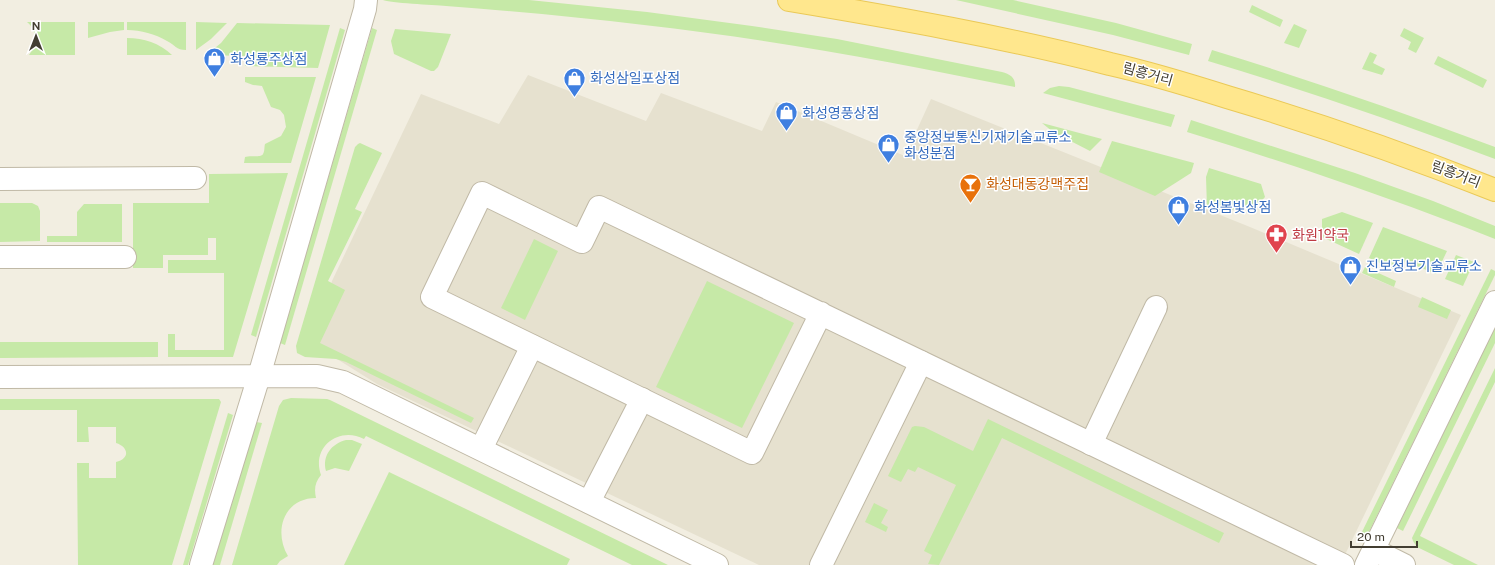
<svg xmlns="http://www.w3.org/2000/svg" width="1495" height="565" viewBox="0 0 1495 565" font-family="'Public Sans','Noto Sans KR',sans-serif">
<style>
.residential{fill:#e6e1cf}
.grass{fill:#c6e9a7}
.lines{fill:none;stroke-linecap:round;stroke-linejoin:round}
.minor-casing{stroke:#c0b9a6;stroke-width:24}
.primary-casing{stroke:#eac957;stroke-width:24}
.minor{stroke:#fff;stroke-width:22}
.primary{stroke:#ffe78d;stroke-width:22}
.labels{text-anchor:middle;stroke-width:3;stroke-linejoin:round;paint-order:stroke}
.shop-label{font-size:14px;fill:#366cbe;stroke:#fff;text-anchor:start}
.street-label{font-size:14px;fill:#433e32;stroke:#fff}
.food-label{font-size:14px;fill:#c56008;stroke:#fff;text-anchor:start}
.health-label{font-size:14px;fill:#be3a42;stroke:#fff;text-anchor:start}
</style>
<rect width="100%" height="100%" fill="#f2eee1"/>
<path class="residential" d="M528,75L646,121L661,93L762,131L776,102L905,156L931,99L1250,227L1461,315L1340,565H759L377,384L313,344L332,281L421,94L499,124Z"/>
<g class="grass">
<path d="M383,0H529L647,12L752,26L837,39L1002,72C1010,74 1016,78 1015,87C892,62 769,39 644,25C578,17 512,11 446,6C434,5 389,3 383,0Z"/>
<path d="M956,0H1013L1116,23L1192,44L1189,55L1113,35Z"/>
<path d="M1252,5L1283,20L1280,27L1249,12Z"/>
<path d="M27,22H75V55H29C37,45 38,31 27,22Z"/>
<path d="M88,22H124V30L110,32L88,38Z"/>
<path d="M127,22H186V50C176,50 175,45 167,41C155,34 141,30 127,30Z"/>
<path d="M196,22L227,23L211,39L196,50Z"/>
<path d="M237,23L330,25L318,68L245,66V56L206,55L221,43Z"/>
<path d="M1294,24L1307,30L1299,48L1284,43Z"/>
<path d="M340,28L345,30L256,337L251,335Z"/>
<path d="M372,28L377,30L285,345L280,343Z"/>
<path d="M1404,28L1424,38L1416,53L1408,49L1411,42L1400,36Z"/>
<path d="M395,29L451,34L438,67L434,71H431L394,54L391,41Z"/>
<path d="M127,38C144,38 159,43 172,55H127Z"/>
<path d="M1212,50C1307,79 1402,112 1495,147V159C1400,123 1305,90 1208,61Z"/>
<path d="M1370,52L1377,55L1373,63L1385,69L1382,75L1362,69Z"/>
<path d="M1438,56L1487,80L1483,88L1434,64Z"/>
<path d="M245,77H316L291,163H244L245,157C250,155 261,158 263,154C265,151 264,147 265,144L281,136L286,127L284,115L280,110L271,107L262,86L253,85L245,82Z"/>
<path d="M1059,86L1069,87L1175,115L1171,127L1043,93L1050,88Z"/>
<path d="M1191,120L1355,173L1433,201L1495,226V239C1394,199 1291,164 1187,132Z"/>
<path d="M1042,123L1102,139L1090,151L1053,132Z"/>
<path d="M1112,141L1194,163L1191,173L1155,196L1099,172Z"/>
<path d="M360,143L382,153L355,209L362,212L328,281L345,290L320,343L474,418L471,423L346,362L336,359L305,357L297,353L296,346L355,147L358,144Z"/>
<path d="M1209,168L1261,184L1265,197C1262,200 1259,204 1255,206C1245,210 1218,211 1207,208L1206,177Z"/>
<path d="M288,173L233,357H168V334H175V350H224V273H168V260H216V238H208V255H163V268H133V203H209V174Z"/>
<path d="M0,203H32L38,206L40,211V241L0,242Z"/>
<path d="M84,204H122V242H47V236H77V212Z"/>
<path d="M1342,212L1373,223L1359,254L1322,237V219Z"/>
<path d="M1383,227L1447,251L1436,274L1405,261L1400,272L1369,258Z"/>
<path d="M534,239L558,251L525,320L501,308Z"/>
<path d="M1456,255L1474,262L1463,286L1445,279Z"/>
<path d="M1365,267L1396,281L1394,287L1362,273Z"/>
<path d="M1491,269L1495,271V275L1365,540L1359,538Z"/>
<path d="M707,281L794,323L742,428L656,387Z"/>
<path d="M1422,297L1451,310L1447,319L1418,307Z"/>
<path d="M1495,327V343L1403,531L1397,528Z"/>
<path d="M0,342H158V357L3,358H0Z"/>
<path d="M1495,368V382L1420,536L1478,565H1454L1417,547L1413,541L1412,538Z"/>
<path d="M291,398L327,399L330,400L668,565H632L366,436L364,439C339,426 311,447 321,475C315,482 314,489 316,498C284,498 273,531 288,556L280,561L277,565H232L279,406L283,400Z"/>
<path d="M0,399H219L221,402L172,565H78L77,463H89V478H116V462C130,459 129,447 116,443V427H88L89,442H77V410H0Z"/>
<path d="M228,413L233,415L188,565H183Z"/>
<path d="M988,419L1224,533L1219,543L1002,438L939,565L928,564L932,555L924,551L956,485L918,467L915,472L908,469L901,482L888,476L912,427L915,426L924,427L973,451Z"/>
<path d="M256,422L262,423L220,565H213Z"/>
<path d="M346,440H352L362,444L349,471L335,468L326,471C322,456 331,444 346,440Z"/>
<path d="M389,472L570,559L567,565H344Z"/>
<path d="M874,503L888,510L881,523L888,527L886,532L865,522Z"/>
</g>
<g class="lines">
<defs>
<g id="minor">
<path d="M0,179L195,178"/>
<path d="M0,257H125"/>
<path d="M821,313L752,453L432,297L482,193L582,242L599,207L1343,565"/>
<path d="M0,377L317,376L343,382L717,565"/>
<path d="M1091,444L1156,307"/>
<path d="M481,449L532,346"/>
<path d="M589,502L642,399"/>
<path d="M1374,550L1404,565"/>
<path d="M201,565L259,376L365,9L366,0"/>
<path d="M821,565L921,362"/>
<path d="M1366,565L1495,302"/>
</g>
<path id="primary" d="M789,0C897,18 1004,37 1110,64C1150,73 1189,85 1227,97C1318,124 1407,155 1495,190"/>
</defs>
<use href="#minor" class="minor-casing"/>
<use href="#primary" class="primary-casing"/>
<use href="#minor" class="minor"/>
<use href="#primary" class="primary"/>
</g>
<defs>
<symbol id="shop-pin" viewBox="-11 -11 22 30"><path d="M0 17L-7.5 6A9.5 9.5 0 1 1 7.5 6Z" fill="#3f7fe0" stroke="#fff"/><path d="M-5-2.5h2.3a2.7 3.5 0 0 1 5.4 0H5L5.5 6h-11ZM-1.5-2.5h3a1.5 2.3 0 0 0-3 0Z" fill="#fff"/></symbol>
<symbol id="bar-pin" viewBox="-11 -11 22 30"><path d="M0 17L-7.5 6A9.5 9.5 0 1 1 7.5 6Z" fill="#e8710a" stroke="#fff"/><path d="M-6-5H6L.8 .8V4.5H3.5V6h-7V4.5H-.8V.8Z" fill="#fff"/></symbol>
<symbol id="pharmacy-pin" viewBox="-11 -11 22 30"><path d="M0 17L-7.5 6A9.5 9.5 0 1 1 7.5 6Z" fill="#e0444e" stroke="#fff"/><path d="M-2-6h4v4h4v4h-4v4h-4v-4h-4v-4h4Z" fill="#fff"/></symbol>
</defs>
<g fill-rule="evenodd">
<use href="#shop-pin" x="202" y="46" width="25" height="34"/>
<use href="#shop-pin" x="562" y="66" width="25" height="34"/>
<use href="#shop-pin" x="774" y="100" width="25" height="34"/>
<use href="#shop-pin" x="876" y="132" width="25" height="34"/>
<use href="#bar-pin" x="958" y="172" width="25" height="34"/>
<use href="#shop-pin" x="1166" y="194" width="25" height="34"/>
<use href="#pharmacy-pin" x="1264" y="222" width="25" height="34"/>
<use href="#shop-pin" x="1338" y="254" width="25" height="34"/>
</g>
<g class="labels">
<g class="shop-label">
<text x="230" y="64">화성룡주상점</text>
<text x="590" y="83">화성삼일포상점</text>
<text x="802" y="118">화성영풍상점</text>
<text x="904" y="142">중앙정보통신기재기술교류소<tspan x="904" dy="16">화성분점</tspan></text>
<text x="1194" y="212">화성봄빛상점</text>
<text x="1366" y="271">진보정보기술교류소</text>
</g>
<g class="street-label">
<text transform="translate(1148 74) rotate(16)" y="5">림흥거리</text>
<text transform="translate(1456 174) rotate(21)" y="5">림흥거리</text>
</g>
<g class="food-label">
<text x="986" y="189">화성대동강맥주집</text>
</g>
<g class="health-label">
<text x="1292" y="240">화원1약국</text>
</g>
</g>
<g transform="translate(36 36)" stroke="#ffffff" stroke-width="3" paint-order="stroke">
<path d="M0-3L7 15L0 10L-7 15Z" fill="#433e32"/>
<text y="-6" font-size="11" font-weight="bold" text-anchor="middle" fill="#433e32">N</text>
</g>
<path d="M1351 541v6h66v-6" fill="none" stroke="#433e32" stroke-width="2"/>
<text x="1357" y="541" font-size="12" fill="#433e32" stroke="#ffffff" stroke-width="3" paint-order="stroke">20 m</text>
</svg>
